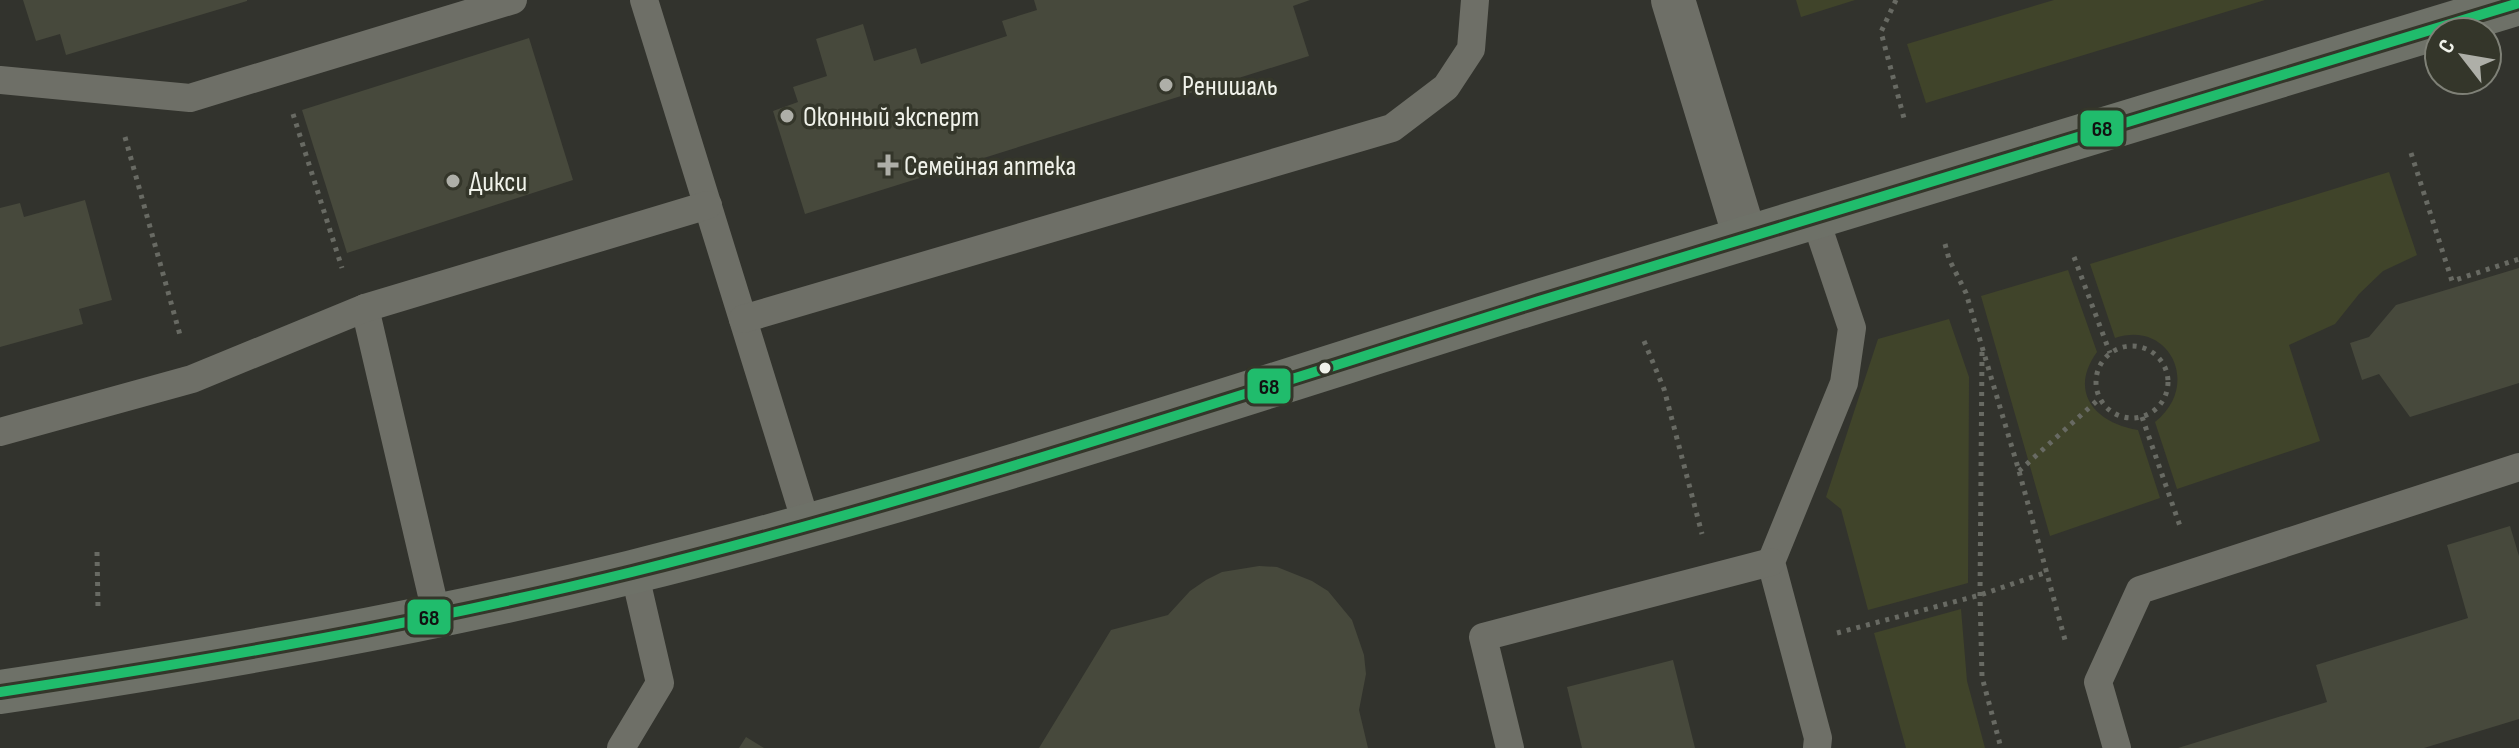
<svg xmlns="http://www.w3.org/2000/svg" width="2519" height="748" viewBox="0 0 2519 748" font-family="'Sofia Sans Condensed',sans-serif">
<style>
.green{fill:#40442a}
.building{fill:#47493c}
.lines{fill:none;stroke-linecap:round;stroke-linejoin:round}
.path{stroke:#686a63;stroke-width:5;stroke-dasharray:4 6;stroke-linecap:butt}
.lane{stroke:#6e6f67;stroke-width:28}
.street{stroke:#6e6f67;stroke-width:44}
.secondary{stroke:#6e7168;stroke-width:44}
.bus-1-casing{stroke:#34362a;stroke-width:16}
.bus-1{stroke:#20bc6c;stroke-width:10}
.poi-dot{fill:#aeafa8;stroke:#34362a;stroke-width:3}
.bus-dot{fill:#f0f2ea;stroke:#34362a;stroke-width:3}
.labels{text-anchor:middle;stroke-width:7;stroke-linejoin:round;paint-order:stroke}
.poi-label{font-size:28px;fill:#f0f2ea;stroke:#34362a;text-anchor:start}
.line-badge{stroke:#34362a;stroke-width:3}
.pale-badge-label{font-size:22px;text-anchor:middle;font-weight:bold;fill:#111}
</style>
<rect width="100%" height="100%" fill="#32332d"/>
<g class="green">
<path d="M1796,0H1855L1801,17Z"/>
<path d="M2054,0H2265L1926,103L1907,44Z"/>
<path d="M2389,172L2417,255L2383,271L2359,294L2335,324L2289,345L2320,441L2177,489L2155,422C2202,385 2169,319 2115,338L2090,264Z"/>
<path d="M2068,270L2097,352C2068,392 2095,423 2138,430L2160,498L2050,536L1981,296Z"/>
<path d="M1949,319L1969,377L1968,583L1868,610L1841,509L1826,497L1878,339Z"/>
<path d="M1961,609L1967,681L1985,748H1906L1874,633Z"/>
</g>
<g class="building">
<path d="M23,0H247V1L66,55L60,34L36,41Z"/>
<path d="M1034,0H1310L1293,6L1309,56L805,214L773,111L798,102L793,87L827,76L816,39L863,24L874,61L916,48L921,64L1007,36L1002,21L1037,10Z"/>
<path d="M529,38L573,180L347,253L302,110Z"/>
<path d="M85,200L112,300L79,309L83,324L0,347V208L20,203L24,217Z"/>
<path d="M2519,268V383L2410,417L2379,374L2362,380L2350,343L2369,337L2396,305Z"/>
<path d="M2510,526L2519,556V719L2424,748H2178L2327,702L2316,665L2468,618L2447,545Z"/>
<path d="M1259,566L1277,567L1312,581L1328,591L1352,620L1364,655L1366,674L1359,710L1368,748H1039L1111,630L1168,615L1190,591L1206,580L1222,572Z"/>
<path d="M1673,660L1695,748H1582L1567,687Z"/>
<path d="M746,737L764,748H739Z"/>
</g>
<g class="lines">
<g class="path">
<path d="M1896,0L1881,32L1905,122"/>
<path d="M293,114L342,268"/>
<path d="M125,137L180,335"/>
<path d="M2411,153L2452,281L2519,259"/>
<path d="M1945,244L1949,259L1966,293L2019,471L2065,640"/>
<path d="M2074,257L2110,353"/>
<path d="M1644,341L1664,389L1702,534"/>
<circle cx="2132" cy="382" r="36"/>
<path d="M1982,352L1980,595L1982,677L2001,748"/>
<path d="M2142,417L2181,529"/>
<path d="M2019,471L2100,398"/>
<path d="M97,552L98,607"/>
<path d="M1837,633L1980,595L2047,572"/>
</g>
<g class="lane">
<path d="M644,0L807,526"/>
<path d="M0,80L190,98L513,0"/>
<path d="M1814,215L1852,328L1844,383L1771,562L1818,738L1817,748"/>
<path d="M365,308L437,617"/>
<path d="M743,319L1392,128L1446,87L1471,49L1475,0"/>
<path d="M0,432L192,379L365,308L708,205"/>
<path d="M621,748L660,683L634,571"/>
<path d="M1510,748L1483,637L1771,562"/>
<path d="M2117,748L2098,682L2140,590L2519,467"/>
</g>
<path class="street" d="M1673,0L1745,237"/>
<path class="secondary" d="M0,692C212,660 424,623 632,572C938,496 1238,395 1539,301C1865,199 2192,101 2519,3"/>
<defs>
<path id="bus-1" d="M0,692C212,660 424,623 632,572C938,496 1238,395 1539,301C1865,199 2192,101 2519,3"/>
</defs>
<use href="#bus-1" class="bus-1-casing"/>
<use href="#bus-1" class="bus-1"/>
</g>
<g class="poi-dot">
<circle cx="1166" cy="85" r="8"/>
<circle cx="787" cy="116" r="8"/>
<path d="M884 153h8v8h8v8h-8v8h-8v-8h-8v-8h8z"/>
<circle cx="453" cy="181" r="8"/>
</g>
<circle class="bus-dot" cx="1325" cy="368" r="7"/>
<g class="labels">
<g class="poi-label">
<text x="1182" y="95">Ренишаль</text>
<text x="803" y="126">Оконный эксперт</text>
<text x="904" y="175">Семейная аптека</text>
<text x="469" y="191">Дикси</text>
</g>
</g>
<g class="line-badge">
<rect x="2079" y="109" width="46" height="39" rx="8" fill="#20bc6c"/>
<rect x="1246" y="367" width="46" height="38" rx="8" fill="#20bc6c"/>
<rect x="406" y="598" width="46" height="38" rx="8" fill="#20bc6c"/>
</g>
<g class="pale-badge-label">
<text x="2102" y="136">68</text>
<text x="1269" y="394">68</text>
<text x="429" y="625">68</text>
</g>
<g transform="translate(2463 56) rotate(301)"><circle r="38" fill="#34362a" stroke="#7f8177" stroke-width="2"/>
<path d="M0-6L14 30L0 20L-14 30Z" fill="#aeafa8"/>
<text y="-12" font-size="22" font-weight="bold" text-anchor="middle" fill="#f0f2ea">С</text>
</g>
</svg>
